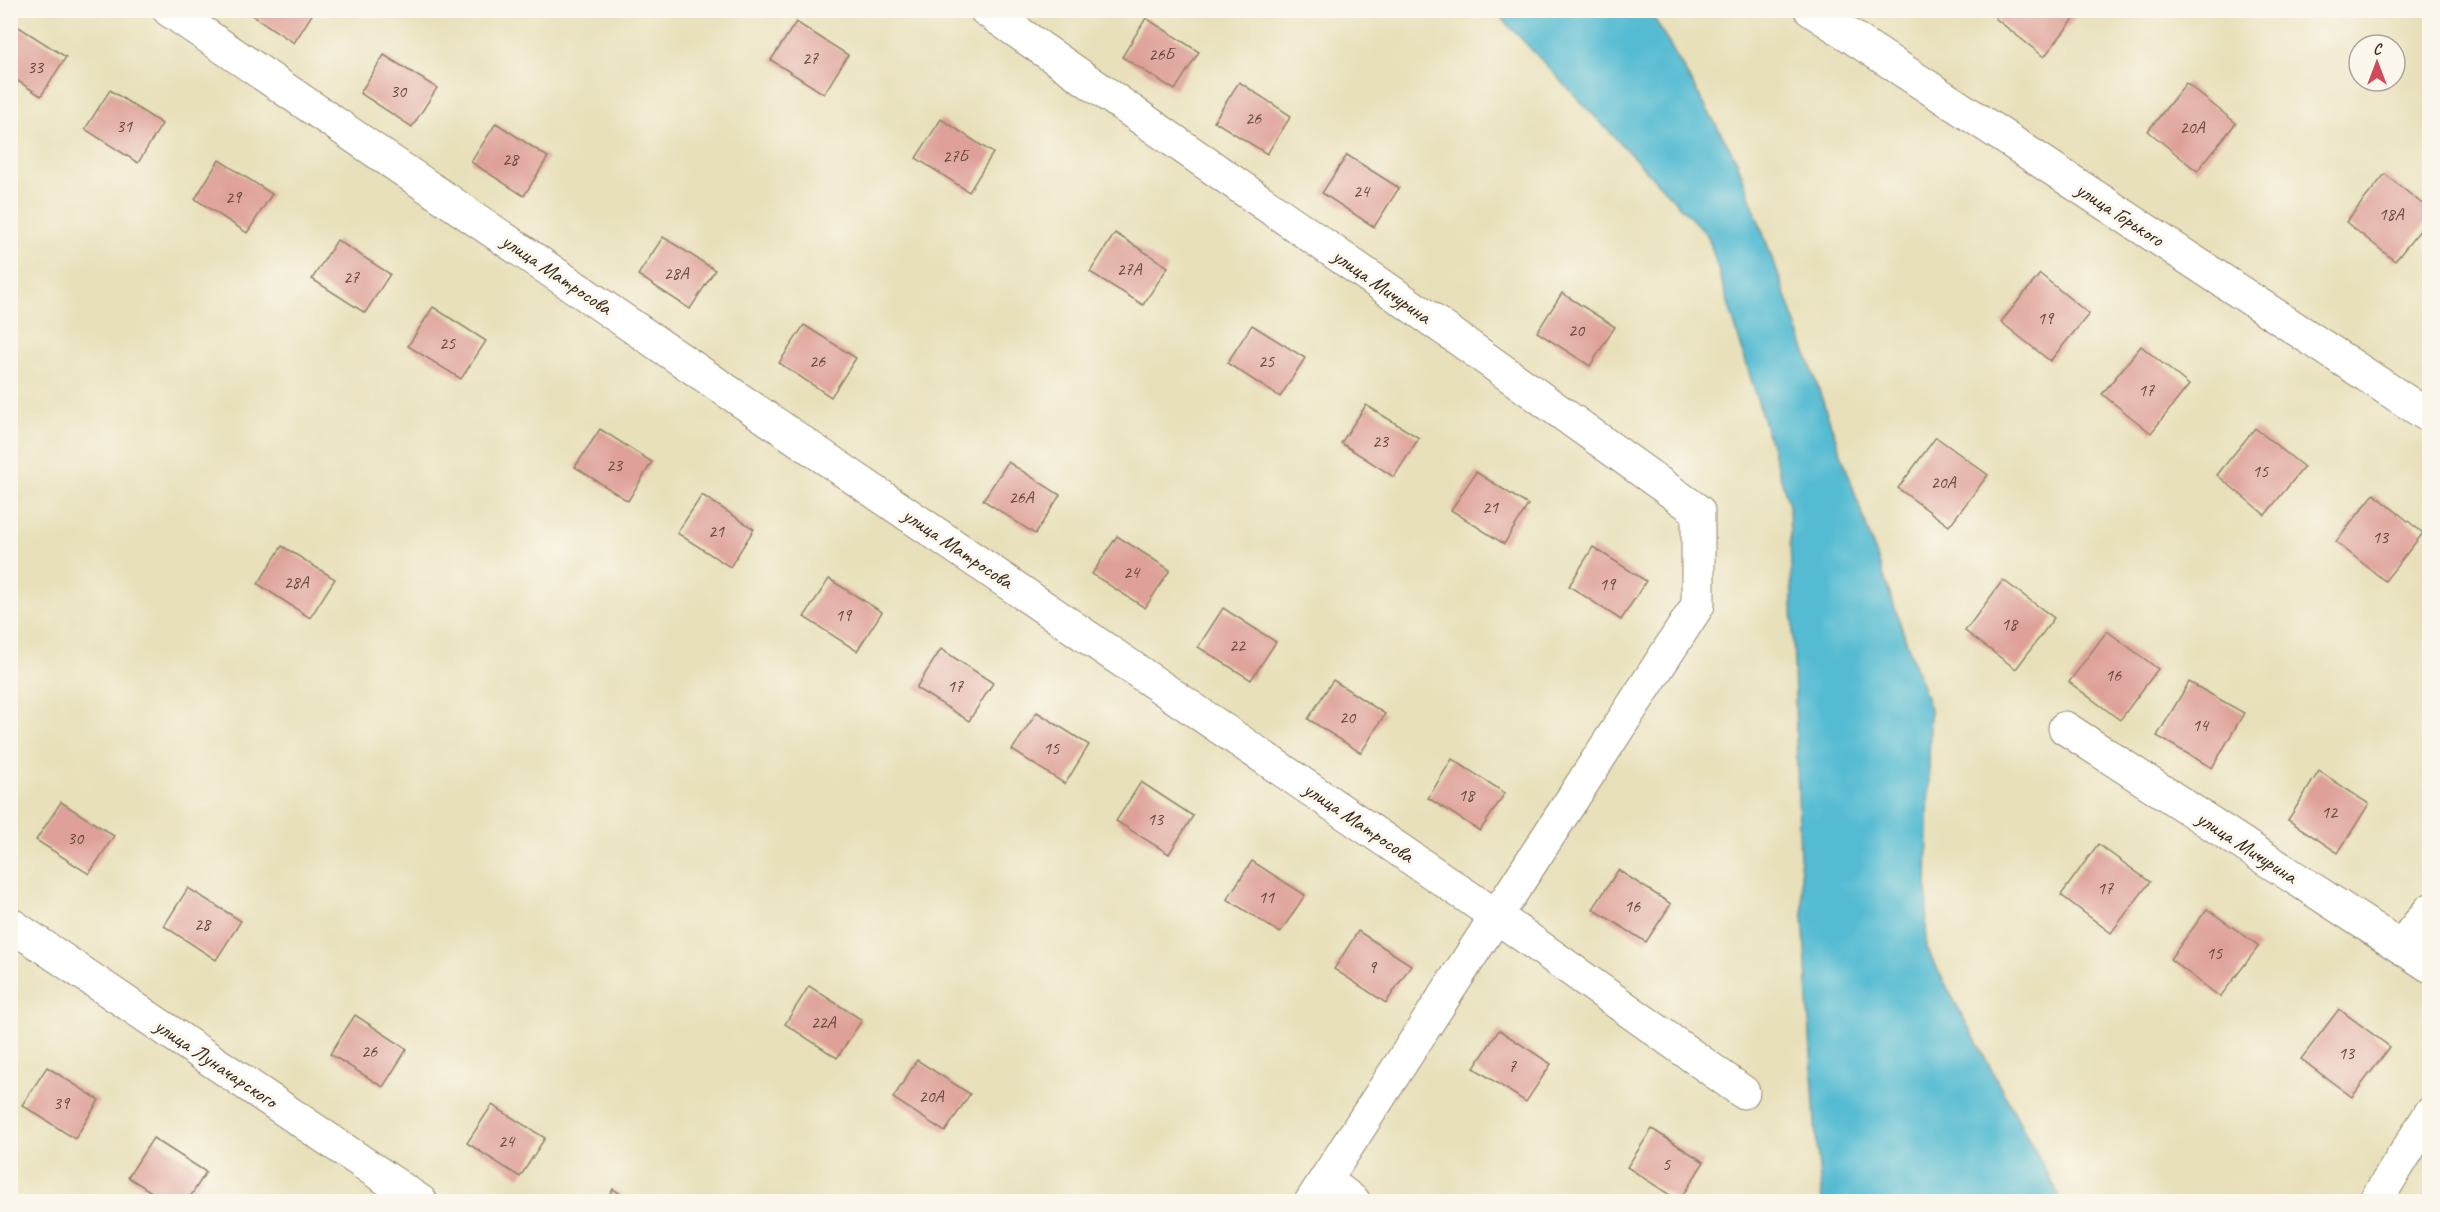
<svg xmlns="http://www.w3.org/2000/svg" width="2440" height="1212" viewBox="0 0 2440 1212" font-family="Caveat,sans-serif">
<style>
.water{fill:#54bbd2;stroke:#487278;stroke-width:1.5}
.building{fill:#dea098}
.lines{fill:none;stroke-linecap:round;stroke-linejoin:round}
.minor-casing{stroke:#92856c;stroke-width:35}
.major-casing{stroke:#92856c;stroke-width:35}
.minor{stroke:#fff;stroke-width:33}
.major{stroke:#fff;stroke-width:33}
.labels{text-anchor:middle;stroke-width:6;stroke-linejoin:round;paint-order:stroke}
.number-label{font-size:18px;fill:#64483c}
.street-label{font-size:21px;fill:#3b2a1e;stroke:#fbf7ec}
</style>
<rect width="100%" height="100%" fill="#fbf7ec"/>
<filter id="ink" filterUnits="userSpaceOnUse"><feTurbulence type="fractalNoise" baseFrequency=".0167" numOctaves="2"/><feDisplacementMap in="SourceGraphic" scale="12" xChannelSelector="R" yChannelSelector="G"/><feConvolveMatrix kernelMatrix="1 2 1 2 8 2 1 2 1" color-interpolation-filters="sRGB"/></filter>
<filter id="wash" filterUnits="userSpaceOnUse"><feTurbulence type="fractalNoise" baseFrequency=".008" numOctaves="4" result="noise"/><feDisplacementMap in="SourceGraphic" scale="24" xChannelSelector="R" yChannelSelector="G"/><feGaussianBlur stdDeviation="1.35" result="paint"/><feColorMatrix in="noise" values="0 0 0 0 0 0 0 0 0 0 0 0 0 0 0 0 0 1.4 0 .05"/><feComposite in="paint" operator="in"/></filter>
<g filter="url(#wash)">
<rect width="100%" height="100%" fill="#e8e0ba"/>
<path class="water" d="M1495,11H1650L1736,159L1790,307L1930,709L1926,948L2062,1201H1822L1815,1124L1800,859L1789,505L1708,236Z"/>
<g id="blocks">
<g class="building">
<path d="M244,10H315L294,43Z"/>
<path d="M2000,10H2081L2044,57L1995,18Z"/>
<path d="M1146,18L1199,52L1175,90L1122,57Z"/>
<path d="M796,22L848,55L824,94L771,60Z"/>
<path d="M14,24L66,57L41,96L10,76V29Z"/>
<path d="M384,55L437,88L412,127L360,93Z"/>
<path d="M1239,82L1291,116L1267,154L1214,121Z"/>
<path d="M2186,83L2236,123L2197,171L2148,131Z"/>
<path d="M110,90L162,124L138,163L85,129Z"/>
<path d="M941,119L993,153L969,192L916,158Z"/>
<path d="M496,123L548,157L524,196L471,162Z"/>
<path d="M1347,155L1399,188L1374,227L1322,193Z"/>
<path d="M219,160L272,194L247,233L195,199Z"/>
<path d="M2385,174L2430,210V218L2395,261L2346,222Z"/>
<path d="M1115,233L1168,267L1143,305L1090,272Z"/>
<path d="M663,237L715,270L690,309L638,275Z"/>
<path d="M337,240L390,274L365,313L312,279Z"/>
<path d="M2040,274L2089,314L2050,361L2001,322Z"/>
<path d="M1562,293L1615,327L1590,366L1537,332Z"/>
<path d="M433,307L486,341L461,379L408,346Z"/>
<path d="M804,325L856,358L831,397L779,363Z"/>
<path d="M1252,325L1305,358L1280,397L1227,363Z"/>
<path d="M2141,346L2189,385L2151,433L2102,394Z"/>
<path d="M1366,405L1419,438L1394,477L1341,443Z"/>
<path d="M2255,428L2304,467L2265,515L2217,475Z"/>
<path d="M600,429L652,462L628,501L575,467Z"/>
<path d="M1936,437L1988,475L1949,526L1898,488Z"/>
<path d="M1008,462L1060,495L1035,534L983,500Z"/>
<path d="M1476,472L1528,505L1504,544L1451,510Z"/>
<path d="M2374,494L2423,533L2385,581L2336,542Z"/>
<path d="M702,495L754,529L730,567L677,533Z"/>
<path d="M1117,536L1170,570L1145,608L1092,574Z"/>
<path d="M282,546L335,579L310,618L258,584Z"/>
<path d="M1593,547L1646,581L1621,620L1569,586Z"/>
<path d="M829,579L882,612L857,651L804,617Z"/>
<path d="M2003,580L2054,618L2016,669L1965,631Z"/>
<path d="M1223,608L1276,642L1251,680L1198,647Z"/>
<path d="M2107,631L2158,669L2120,720L2069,682Z"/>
<path d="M941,649L993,683L969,721L916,688Z"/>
<path d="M1333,680L1385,714L1361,753L1308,719Z"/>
<path d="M2189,682L2244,713L2212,768L2157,736Z"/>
<path d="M1037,712L1089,745L1065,784L1012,750Z"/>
<path d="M1452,759L1505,793L1480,831L1428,798Z"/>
<path d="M2319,771L2369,804L2338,853L2288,820Z"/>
<path d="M1141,782L1193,816L1169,854L1116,821Z"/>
<path d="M61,802L114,836L89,874L36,840Z"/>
<path d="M2098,844L2150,882L2111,933L2061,895Z"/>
<path d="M1252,861L1305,895L1280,933L1227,899Z"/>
<path d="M1618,870L1671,904L1646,942L1593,909Z"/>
<path d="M188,888L241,921L216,960L164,926Z"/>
<path d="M2207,909L2259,946L2220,997L2170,959Z"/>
<path d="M1358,931L1411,965L1386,1003L1334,969Z"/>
<path d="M809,986L862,1020L837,1058L785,1024Z"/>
<path d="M2339,1009L2390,1047L2352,1097L2301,1059Z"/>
<path d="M355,1015L407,1049L383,1087L330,1054Z"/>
<path d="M1499,1030L1551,1064L1526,1102L1474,1068Z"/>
<path d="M917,1060L970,1094L945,1132L893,1098Z"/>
<path d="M47,1067L99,1100L75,1139L22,1105Z"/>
<path d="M492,1105L545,1138L520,1177L467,1143Z"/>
<path d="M1652,1129L1704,1162L1679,1201L1627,1167Z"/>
<path d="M153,1138L206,1172L187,1202H167L128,1177Z"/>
<path d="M613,1189L633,1202H605Z"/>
</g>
</g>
</g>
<g filter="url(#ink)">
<use href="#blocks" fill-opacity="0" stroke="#92856c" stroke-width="1.5"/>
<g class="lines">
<defs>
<g id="minor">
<path d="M169,10L1496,916L1743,1092"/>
<path d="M986,10L1446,330L1698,511V605L1311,1202"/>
<path d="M2065,728L2430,966"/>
<path d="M10,924L421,1202"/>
<path d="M2401,946L2430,910"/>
<path d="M1326,1180L1354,1202"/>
<path d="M2375,1202L2430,1114"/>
</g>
<path id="major" d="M1811,10L2430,417"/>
</defs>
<use href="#minor" class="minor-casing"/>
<use href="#major" class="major-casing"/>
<use href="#minor" class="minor"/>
<use href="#major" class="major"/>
</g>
</g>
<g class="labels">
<g class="number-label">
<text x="1161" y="60">26Б</text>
<text x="810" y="64">27</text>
<text x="35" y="73">33</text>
<text x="398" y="97">30</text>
<text x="1253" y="124">26</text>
<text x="124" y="132">31</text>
<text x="2192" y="133">20А</text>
<text x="955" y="162">27Б</text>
<text x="510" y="165">28</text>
<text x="1361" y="197">24</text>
<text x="233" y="203">29</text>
<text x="2391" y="220">18А</text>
<text x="1129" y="275">27А</text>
<text x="676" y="279">28А</text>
<text x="351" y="283">27</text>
<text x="2045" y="324">19</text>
<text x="1576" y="336">20</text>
<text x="447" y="349">25</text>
<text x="817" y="367">26</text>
<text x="1266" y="367">25</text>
<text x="2146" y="396">17</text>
<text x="1380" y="447">23</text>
<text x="614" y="471">23</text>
<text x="2260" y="477">15</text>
<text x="1943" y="488">20А</text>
<text x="1021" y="503">26А</text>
<text x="1490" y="513">21</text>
<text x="716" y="537">21</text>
<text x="2380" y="543">13</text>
<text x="1131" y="578">24</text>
<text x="296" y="588">28А</text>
<text x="1607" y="590">19</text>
<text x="843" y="621">19</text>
<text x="2009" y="630">18</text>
<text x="1237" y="651">22</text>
<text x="2113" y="681">16</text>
<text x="955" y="692">17</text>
<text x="1347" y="723">20</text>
<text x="2200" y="731">14</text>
<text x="1051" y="754">15</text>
<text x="1466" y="801">18</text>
<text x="2329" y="818">12</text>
<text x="1155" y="825">13</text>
<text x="75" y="844">30</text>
<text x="2105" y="894">17</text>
<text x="1266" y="903">11</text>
<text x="1632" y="912">16</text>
<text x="202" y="930">28</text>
<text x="2214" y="959">15</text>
<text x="1372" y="973">9</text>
<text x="823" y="1028">22А</text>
<text x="369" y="1057">26</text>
<text x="2346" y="1059">13</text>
<text x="1512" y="1072">7</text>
<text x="931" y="1102">20А</text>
<text x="61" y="1109">39</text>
<text x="506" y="1147">24</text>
<text x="1666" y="1170">5</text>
</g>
<g class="street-label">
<text transform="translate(2120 214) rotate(33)" y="7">улица Горького</text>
<text transform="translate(557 274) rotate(34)" y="7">улица Матросова</text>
<text transform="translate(1382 286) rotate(35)" y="7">улица Мичурина</text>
<text transform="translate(958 548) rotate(34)" y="7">улица Матросова</text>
<text transform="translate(1359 822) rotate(34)" y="7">улица Матросова</text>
<text transform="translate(2247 847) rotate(33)" y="7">улица Мичурина</text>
<text transform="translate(216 1063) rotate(34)" y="7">улица Луначарского</text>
</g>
</g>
<rect width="2440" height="1212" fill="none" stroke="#fbf7ec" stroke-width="36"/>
<g transform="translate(2377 63)"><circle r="28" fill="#fbf7ec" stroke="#aea59a" stroke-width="1.5"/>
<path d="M0-4.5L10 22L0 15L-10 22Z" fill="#d1495b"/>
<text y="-9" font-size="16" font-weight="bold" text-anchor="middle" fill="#3b2a1e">С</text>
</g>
</svg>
